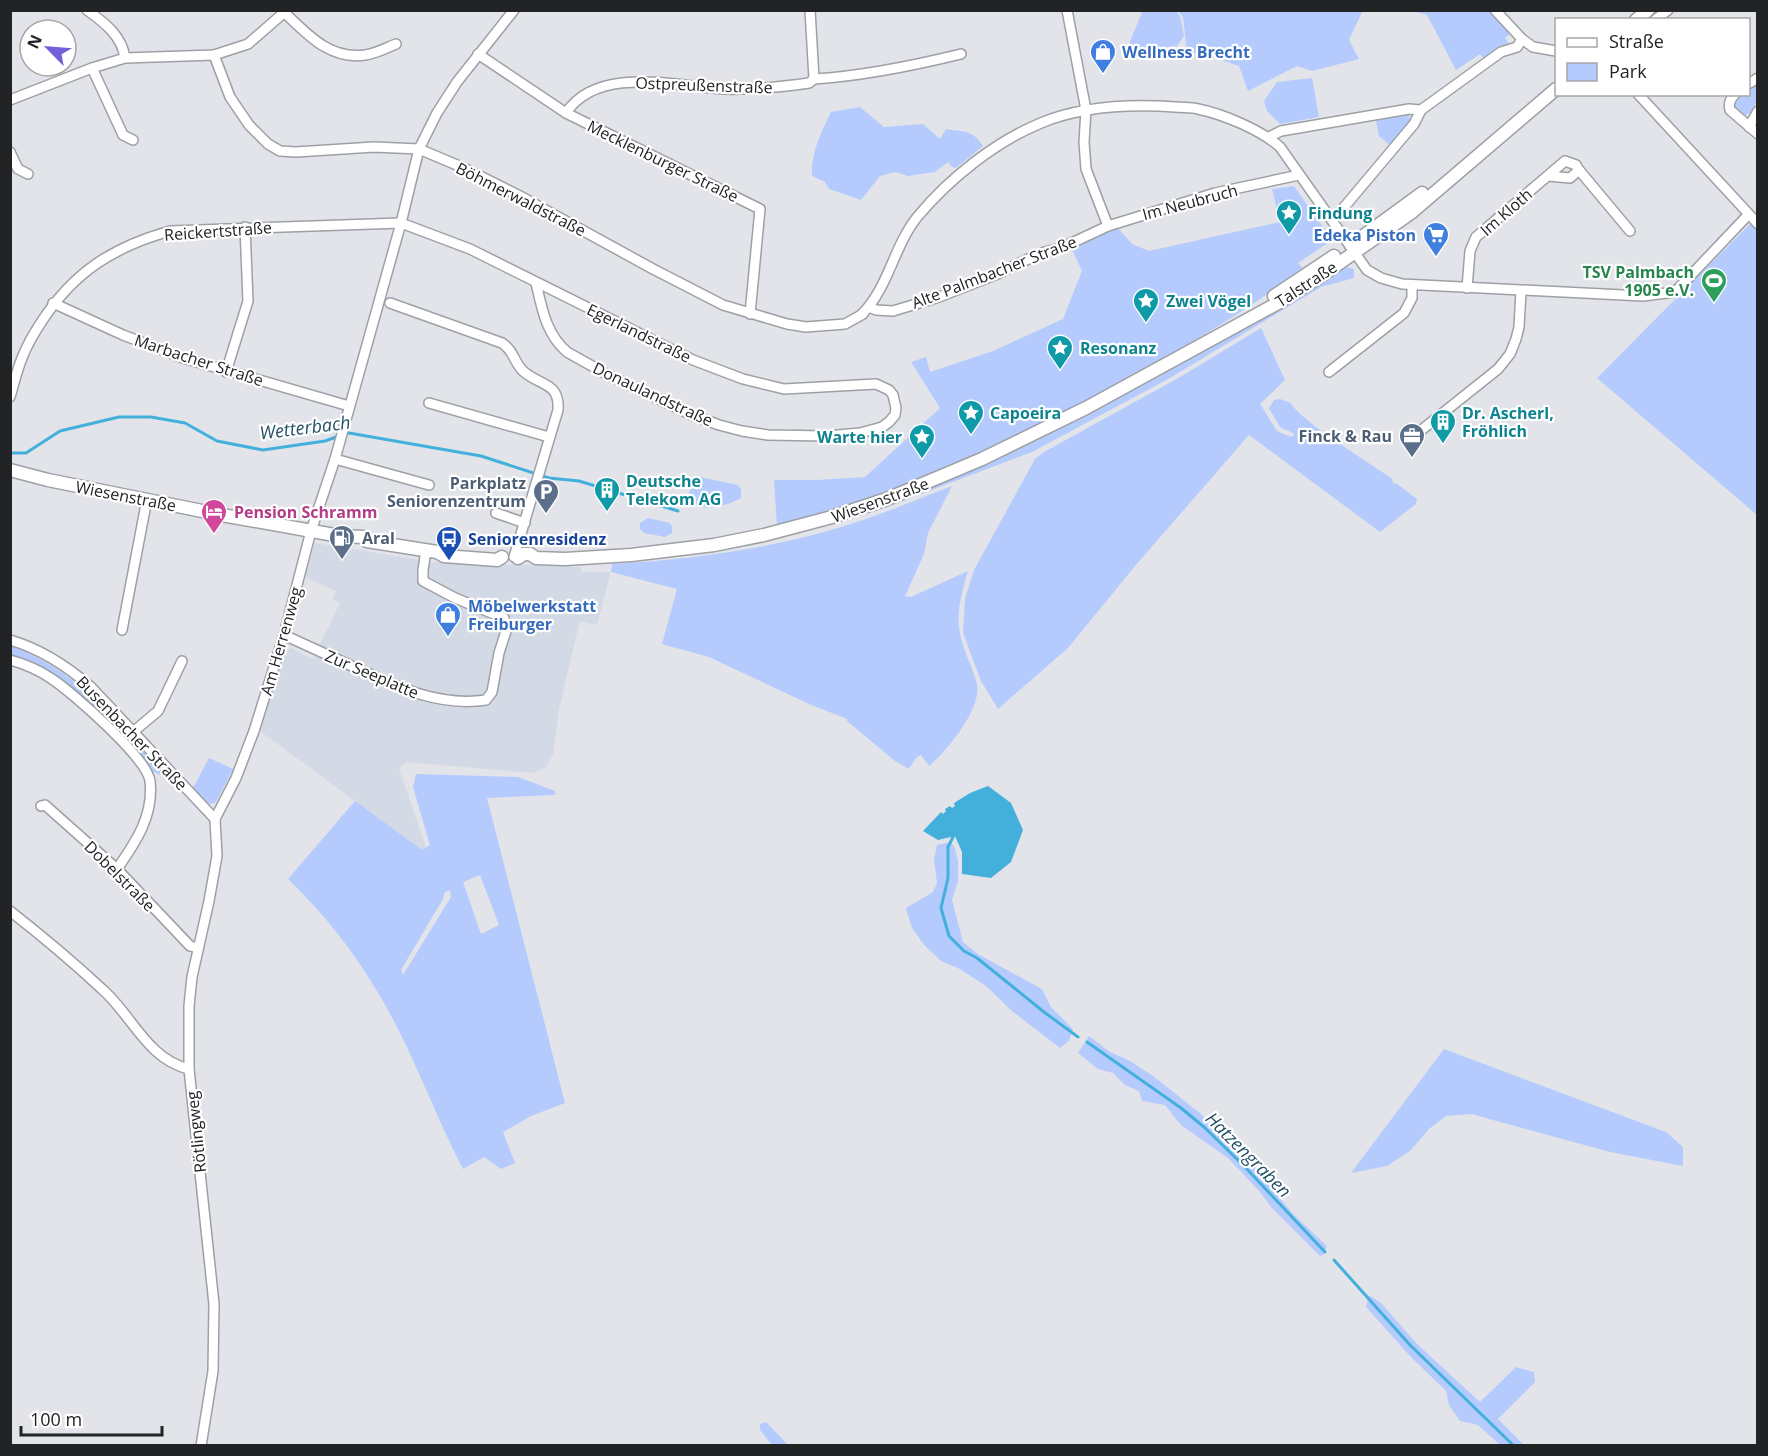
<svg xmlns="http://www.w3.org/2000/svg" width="1768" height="1456" viewBox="0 0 1768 1456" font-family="'Open Sans',sans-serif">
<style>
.built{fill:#d3d9e5}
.green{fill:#b5cbfd;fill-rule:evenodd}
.water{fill:#43b0dc}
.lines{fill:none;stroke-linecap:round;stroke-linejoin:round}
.stream{stroke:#43b0dc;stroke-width:3}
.minor-casing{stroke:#9da0a5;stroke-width:12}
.secondary-casing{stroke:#9da0a5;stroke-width:15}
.minor{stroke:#fff;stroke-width:9}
.secondary{stroke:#fff;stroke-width:12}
.labels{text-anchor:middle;stroke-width:4.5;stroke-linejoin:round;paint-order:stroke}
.shop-label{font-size:16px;font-weight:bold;fill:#366cbe;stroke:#fff;text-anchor:start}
.street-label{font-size:16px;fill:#222325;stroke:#fff}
.culture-label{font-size:16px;font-weight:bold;fill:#0d838f;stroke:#fff;text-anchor:start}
.leisure-label{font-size:16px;font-weight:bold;fill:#27864d;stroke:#fff;text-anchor:end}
.service-label{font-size:16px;font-weight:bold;fill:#4e5e75;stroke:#fff;text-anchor:end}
.hotel-label{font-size:16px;font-weight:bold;fill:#b23c85;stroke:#fff;text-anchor:start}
.transit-label{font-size:16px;font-weight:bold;fill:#164399;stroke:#fff;text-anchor:start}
.water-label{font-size:18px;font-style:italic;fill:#255165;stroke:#fff}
</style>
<rect width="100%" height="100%" fill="#e2e4ea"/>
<path class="built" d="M315,543L433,562L581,567V572H611L597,625L580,621L559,709L553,755L545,768L532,773L406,762L399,769L426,847L422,851L260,731L285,651L291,648L313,659L340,603L332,599L336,591L305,577Z"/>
<g class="green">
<path d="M1143,10L1176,11L1180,16L1184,36L1177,46C1158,48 1148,51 1129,44Z"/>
<path d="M1178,11H1366L1362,12L1349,40L1359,59L1312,71L1297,66L1248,91L1239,66L1200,53H1187L1183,17Z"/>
<path d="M1413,11H1489L1511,33L1505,38L1509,44L1484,59L1480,54L1456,70L1427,15Z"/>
<path d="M1312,78L1319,117L1280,124L1267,111L1264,101L1277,82Z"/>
<path d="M1757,82C1757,96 1759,111 1743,116L1733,109L1734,101L1741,95L1748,94L1749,89Z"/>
<path d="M860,107L884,127L923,124L940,139L946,129C964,132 972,129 983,146L956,168L952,167L948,162L935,172L908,176L895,172L880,176L861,200L829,189L825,182L812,176C811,152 821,133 831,112Z"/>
<path d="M1409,115L1410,122L1391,146L1379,136L1376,120Z"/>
<path d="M1294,186L1332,240L1298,263L1303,268C1250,309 1192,343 1133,375C1056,418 977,458 895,490C857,505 817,515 777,526L774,480H817L865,477L940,408L911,362L926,357L930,372L993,351L1063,319L1082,271L1071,247L1117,227L1132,244L1149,251L1280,222L1272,189Z"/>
<path d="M1750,224L1758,231L1757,515L1597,378Z"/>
<path d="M1346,267L1354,269V278L1321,287L1170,378L1032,452L876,511L801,532L802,529L967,471L1338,269Z"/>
<path d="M1261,328L1285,380L1260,404L1277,431L1291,437L1295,434L1280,427L1269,408L1274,400L1280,399L1291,403C1300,421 1372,464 1391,478L1394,484L1396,483L1417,499L1416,504L1380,532L1249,435L1135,566L1068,648L998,709L981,681L963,633L965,599L974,570L1035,459L1044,452L1180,377Z"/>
<path d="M699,477L738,485L741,489V498C725,507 704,512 687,502L691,485L695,478Z"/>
<path d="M952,486L928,533L924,554L905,596L911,597L968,571C963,589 957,608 959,626C961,648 972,664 977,684C982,709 946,752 929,766L921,755L916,758L909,769L895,761L847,721V719L809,704L709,657L662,644L677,589L611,572L612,564C688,560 771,549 844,526C881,515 916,500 952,486Z"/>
<path d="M648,518L670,523L672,527V533L665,537L644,533L640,529V523Z"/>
<path d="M11,646C75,668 119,724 165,772L161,775L149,770L71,689L11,657Z"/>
<path d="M209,758L233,769L216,802L211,804L207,803L193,788Z"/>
<path d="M416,774L518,777L555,791V795L487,798L565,1103L531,1116L503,1132L515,1163L501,1169L484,1157L463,1169C433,1111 411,1047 377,991C352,949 323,913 288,879L355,801L422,850L430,845L413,787ZM480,875L499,925L481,934L463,882ZM450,890L451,897L403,975L401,970L443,899L445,892Z"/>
<path d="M950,842L954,846L958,861V881L952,900L963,942L978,954L1042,989L1051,1007L1073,1029L1069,1041L1060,1048L1012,1011L987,987L960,969L941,961L925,946L912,928L906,908L933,892L937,883L934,860L937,845Z"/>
<path d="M1089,1036L1110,1052L1130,1061L1153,1076L1201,1114L1227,1142L1248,1159L1293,1214L1327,1246L1323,1255L1320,1256L1271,1207L1260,1192L1228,1158L1181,1125L1165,1105L1142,1101L1139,1091L1125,1085L1113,1073L1098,1069L1078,1053Z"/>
<path d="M1444,1049L1666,1132L1683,1147V1166L1610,1152L1471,1114L1446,1116L1429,1129L1410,1151L1387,1166L1351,1173Z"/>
<path d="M1369,1295L1381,1303L1417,1344L1480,1402L1516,1367L1534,1372L1535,1382L1498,1419L1524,1445H1500L1478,1425L1460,1421L1449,1405L1446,1391L1411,1357L1366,1307Z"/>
<path d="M766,1422L788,1445H772L760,1430V1424Z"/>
</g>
<path class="water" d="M988,786L1011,803L1023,830L1011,862L991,878L962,874V852L955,836L938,840L923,831L941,812L943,814L946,811L945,809L950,806L952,808L955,806L954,803L970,793Z"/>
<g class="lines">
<g class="stream">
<path d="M345,434L349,433L481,456L549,478L579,481L678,511"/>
<path d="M10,453H26L60,431L119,417H151L185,423L217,441L263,450L325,441L339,436"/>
<path d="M955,833L948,847V878L941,908L949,936L964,951L977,958L1044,1012L1078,1037"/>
<path d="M1087,1042L1181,1108L1204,1127L1244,1166L1325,1252"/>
<path d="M1334,1260L1410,1345L1514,1446"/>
</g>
<defs>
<g id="minor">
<path d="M87,10C105,23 122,36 125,58"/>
<path d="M810,10L814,79"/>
<path d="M1067,10L1086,110L1084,142L1086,169L1108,226"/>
<path d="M1495,10L1522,39L1533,47L1556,51"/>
<path d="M285,13C308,35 330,60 365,55C375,54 386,48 396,44"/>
<path d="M1655,20L1668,10"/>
<path d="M478,54L566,113L760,209L750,314"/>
<path d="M214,55L230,97L249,125L268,144L280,151L296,152L374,147L419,149L464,168L520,196L653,269L723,305L787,324L806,327L845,324L863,314"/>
<path d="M92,68L123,135L133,140"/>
<path d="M1748,84L1758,78"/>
<path d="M1638,94L1758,224"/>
<path d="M1735,94C1730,99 1728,104 1730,110L1758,134"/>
<path d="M10,100L92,68L125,58L214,55L248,44L287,10"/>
<path d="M566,113C598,64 679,87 726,89C754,90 781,87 809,83L814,79C864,76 912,66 961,54"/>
<path d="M1749,127L1758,111"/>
<path d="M1269,137L1281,131L1409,109L1421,110"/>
<path d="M10,152L18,169L28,174"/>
<path d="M1579,170L1630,231"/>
<path d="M1332,218L1340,212L1414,124L1421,110L1501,52L1517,47L1522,39"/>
<path d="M1467,288L1470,251L1476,237L1565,161L1576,165L1579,170L1570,178L1548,176"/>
<path d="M53,303L123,335L183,358L349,406"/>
<path d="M390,303L502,343C514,351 513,360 522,370C538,386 560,381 558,410L514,557"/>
<path d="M869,307L876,310L893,311L939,297L995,275L1041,253L1061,248L1108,226L1215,193L1299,175"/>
<path d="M862,314C889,287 894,245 918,216C950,178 995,142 1041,123C1082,106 1131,104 1175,107C1183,108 1191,107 1198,109C1223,114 1261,130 1280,147L1367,270L1381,278L1402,284L1643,296L1675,292L1748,215"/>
<path d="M226,372L248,301L245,227"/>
<path d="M1329,372L1404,313L1412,298V285"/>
<path d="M10,397C14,384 17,370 22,358C27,345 34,333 42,321C74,272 113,247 170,231L401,223L470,249L693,360L743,379L784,389L876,384L889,390L893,395L896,408L895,415L889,422L882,427L860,433L827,436L768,435L742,431L719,425L692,415L608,375L567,352C546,334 542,309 536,283"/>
<path d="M429,403L549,437"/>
<path d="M1414,436L1498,369L1510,354L1516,339L1519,327L1521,291"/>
<path d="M335,459L429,485"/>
<path d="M496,513L525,523"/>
<path d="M122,630L147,499"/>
<path d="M284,635C308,646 332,657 356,668C397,687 439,707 486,700L492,692L499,653L506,631L504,618L455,598L423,581V570L426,550"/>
<path d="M10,640C41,649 67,666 91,687L215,819"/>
<path d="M10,660C25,664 39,670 52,679C73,693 147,758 150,781C154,815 136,842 117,869"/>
<path d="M133,732L158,711L182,661"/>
<path d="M41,806L45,805L117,869L190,946L198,948"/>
<path d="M10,911C42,936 73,962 102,989C132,1015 147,1059 189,1069"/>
<path d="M201,1446L213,1371L214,1304L189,1069V1006L192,977L209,901L217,856L215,819L236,778L254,731L284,635L311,531L335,459L401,223L419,149L437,113L457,82L514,10"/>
</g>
<g id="secondary">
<path d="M1636,20L1648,10"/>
<path d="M1351,245L1422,193"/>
<path d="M1274,296L1334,256"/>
<path d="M10,470L48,480L222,515L340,536L363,537L367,541L437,552L444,556L497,560L502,557"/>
<path d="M518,558L524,554H530L536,558L565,559L631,555L714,545L764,535L832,517L887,499L982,459L1086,408L1278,303L1321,276L1412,212L1556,89"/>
</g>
</defs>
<use href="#minor" class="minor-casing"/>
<use href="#secondary" class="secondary-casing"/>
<use href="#minor" class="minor"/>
<use href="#secondary" class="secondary"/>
</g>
<defs>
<symbol id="shop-pin" viewBox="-11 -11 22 30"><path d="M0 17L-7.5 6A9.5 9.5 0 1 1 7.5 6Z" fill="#3f7fe0" stroke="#fff"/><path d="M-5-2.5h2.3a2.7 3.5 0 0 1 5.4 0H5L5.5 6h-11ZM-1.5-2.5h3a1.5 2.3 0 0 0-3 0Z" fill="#fff"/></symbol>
<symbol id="sight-pin" viewBox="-11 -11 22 30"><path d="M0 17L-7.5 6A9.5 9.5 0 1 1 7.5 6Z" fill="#0f9aa8" stroke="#fff"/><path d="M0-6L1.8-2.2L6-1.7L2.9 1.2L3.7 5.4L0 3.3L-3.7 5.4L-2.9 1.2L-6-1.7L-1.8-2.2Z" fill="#fff"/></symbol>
<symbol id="supermarket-pin" viewBox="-11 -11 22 30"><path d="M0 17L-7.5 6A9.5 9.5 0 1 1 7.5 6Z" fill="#3f7fe0" stroke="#fff"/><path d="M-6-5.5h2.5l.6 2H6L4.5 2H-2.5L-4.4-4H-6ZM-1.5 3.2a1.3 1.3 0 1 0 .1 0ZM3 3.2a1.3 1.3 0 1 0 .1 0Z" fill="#fff"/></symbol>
<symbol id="stadium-pin" viewBox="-11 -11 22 30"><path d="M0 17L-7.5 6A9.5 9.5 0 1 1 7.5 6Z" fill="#2e9e5b" stroke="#fff"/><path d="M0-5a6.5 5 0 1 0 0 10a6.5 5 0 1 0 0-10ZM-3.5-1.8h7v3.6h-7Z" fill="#fff"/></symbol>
<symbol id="building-pin" viewBox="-11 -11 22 30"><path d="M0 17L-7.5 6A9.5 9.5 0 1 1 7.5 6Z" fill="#0f9aa8" stroke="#fff"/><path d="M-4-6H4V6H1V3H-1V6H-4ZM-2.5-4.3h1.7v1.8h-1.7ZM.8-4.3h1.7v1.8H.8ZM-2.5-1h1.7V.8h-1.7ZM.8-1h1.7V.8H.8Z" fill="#fff"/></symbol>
<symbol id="office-pin" viewBox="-11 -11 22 30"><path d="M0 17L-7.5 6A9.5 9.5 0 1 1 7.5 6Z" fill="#5c6f8a" stroke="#fff"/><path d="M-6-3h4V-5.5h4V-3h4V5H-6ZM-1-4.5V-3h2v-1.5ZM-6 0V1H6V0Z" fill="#fff"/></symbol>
<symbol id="parking-pin" viewBox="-11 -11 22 30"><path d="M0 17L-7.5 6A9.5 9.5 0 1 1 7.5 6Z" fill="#5c6f8a" stroke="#fff"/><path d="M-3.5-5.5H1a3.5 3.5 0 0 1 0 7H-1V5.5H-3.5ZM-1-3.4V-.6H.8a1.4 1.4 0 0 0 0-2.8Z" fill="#fff"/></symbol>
<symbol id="hotel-pin" viewBox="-11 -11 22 30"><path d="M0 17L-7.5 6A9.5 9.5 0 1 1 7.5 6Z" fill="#d1479c" stroke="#fff"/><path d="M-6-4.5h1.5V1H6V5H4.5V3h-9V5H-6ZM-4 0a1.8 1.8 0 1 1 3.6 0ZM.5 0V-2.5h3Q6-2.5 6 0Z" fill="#fff"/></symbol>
<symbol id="fuel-pin" viewBox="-11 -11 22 30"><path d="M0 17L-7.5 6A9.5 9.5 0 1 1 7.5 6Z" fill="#5c6f8a" stroke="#fff"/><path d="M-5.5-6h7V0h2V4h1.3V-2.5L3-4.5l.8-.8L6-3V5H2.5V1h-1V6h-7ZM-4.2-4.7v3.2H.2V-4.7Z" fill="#fff"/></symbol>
<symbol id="bus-pin" viewBox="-11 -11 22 30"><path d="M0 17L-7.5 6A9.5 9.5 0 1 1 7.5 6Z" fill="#1a4fb4" stroke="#fff"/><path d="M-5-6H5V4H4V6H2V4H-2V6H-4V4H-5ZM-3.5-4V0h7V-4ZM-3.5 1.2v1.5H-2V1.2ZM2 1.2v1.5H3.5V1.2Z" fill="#fff"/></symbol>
</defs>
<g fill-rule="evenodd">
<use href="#shop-pin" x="1088" y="37" width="30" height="40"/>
<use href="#sight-pin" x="1274" y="198" width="30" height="40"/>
<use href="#supermarket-pin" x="1421" y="220" width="30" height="40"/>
<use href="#stadium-pin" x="1699" y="266" width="30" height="40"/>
<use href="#sight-pin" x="1131" y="286" width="30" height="40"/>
<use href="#sight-pin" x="1045" y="333" width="30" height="40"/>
<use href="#sight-pin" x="956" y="398" width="30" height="40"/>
<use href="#building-pin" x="1428" y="407" width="30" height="40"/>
<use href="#office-pin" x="1397" y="421" width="30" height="40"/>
<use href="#sight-pin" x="907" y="422" width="30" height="40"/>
<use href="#building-pin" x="592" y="475" width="30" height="40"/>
<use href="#parking-pin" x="531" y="477" width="30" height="40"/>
<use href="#hotel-pin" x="199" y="497" width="30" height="40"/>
<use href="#fuel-pin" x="327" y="523" width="30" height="40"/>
<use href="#bus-pin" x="434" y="524" width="30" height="40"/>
<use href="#shop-pin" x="433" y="600" width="30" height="40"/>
</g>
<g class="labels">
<g class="shop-label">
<text x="1122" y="58">Wellness Brecht</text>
<text x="1416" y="241" text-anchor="end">Edeka Piston</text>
<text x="468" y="612">Möbelwerkstatt<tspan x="468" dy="18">Freiburger</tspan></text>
</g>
<g class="street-label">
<text transform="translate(704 85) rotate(2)" y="6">Ostpreußenstraße</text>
<text transform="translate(663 161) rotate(26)" y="6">Mecklenburger Straße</text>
<text transform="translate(521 199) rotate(27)" y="6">Böhmerwaldstraße</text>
<text transform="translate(1190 202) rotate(-15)" y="6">Im Neubruch</text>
<text transform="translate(1506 212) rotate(-41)" y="6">Im Kloth</text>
<text transform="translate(218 231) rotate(-4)" y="6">Reickertstraße</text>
<text transform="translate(994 272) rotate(-21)" y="6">Alte Palmbacher Straße</text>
<text transform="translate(1306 284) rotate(-33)" y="6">Talstraße</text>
<text transform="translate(639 333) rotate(26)" y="6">Egerlandstraße</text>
<text transform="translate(199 360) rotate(18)" y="6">Marbacher Straße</text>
<text transform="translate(653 394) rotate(25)" y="6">Donaulandstraße</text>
<text transform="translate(126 496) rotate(11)" y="6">Wiesenstraße</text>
<text transform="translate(880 500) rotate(-20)" y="6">Wiesenstraße</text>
<text transform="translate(281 641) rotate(-74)" y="6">Am Herrenweg</text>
<text transform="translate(372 674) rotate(23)" y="6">Zur Seeplatte</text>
<text transform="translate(132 733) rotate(46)" y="6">Busenbacher Straße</text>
<text transform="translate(120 876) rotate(45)" y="6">Dobelstraße</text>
<text transform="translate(196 1132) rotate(-96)" y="6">Rötlingweg</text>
</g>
<g class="culture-label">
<text x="1308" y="219">Findung</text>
<text x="1166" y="307">Zwei Vögel</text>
<text x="1080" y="354">Resonanz</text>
<text x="990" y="419">Capoeira</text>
<text x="1462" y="419">Dr. Ascherl,<tspan x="1462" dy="18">Fröhlich</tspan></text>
<text x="902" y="443" text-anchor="end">Warte hier</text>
<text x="626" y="487">Deutsche<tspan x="626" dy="18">Telekom AG</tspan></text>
</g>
<g class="leisure-label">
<text x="1694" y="278">TSV Palmbach<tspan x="1694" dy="18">1905 e.V.</tspan></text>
</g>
<g class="service-label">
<text x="1392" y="442">Finck &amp; Rau</text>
<text x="526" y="489">Parkplatz<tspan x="526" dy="18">Seniorenzentrum</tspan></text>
<text x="362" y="544" text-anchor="start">Aral</text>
</g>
<g class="hotel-label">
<text x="234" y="518">Pension Schramm</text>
</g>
<g class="transit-label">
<text x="468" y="545">Seniorenresidenz</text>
</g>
<g class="water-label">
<text transform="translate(305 428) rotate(-7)" y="6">Wetterbach</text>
<text transform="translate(1248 1155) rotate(45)" y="6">Hatzengraben</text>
</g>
</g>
<rect width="1768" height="1456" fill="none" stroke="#222325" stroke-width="24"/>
<rect x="1555" y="18" width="195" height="78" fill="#ffffff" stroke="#a7a7a8" stroke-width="1.5"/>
<rect x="1567" y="38" width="30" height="9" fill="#ffffff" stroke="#a7a7a8" stroke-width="1.5"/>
<text x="1609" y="48" font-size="18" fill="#222325">Straße</text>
<rect x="1567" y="63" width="30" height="18" fill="#b5cbfd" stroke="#a7a7a8" stroke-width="1.5"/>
<text x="1609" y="78" font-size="18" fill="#222325">Park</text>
<g transform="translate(48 48) rotate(295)"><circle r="28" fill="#ffffff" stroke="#a7a7a8" stroke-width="1.5"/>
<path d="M0-4.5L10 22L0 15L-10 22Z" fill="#7260da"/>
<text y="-9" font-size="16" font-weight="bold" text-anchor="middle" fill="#222325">N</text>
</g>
<path d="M21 1426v9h141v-9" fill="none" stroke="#222325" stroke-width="3"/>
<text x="30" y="1426" font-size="18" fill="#222325" stroke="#ffffff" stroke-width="4.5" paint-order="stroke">100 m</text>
</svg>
